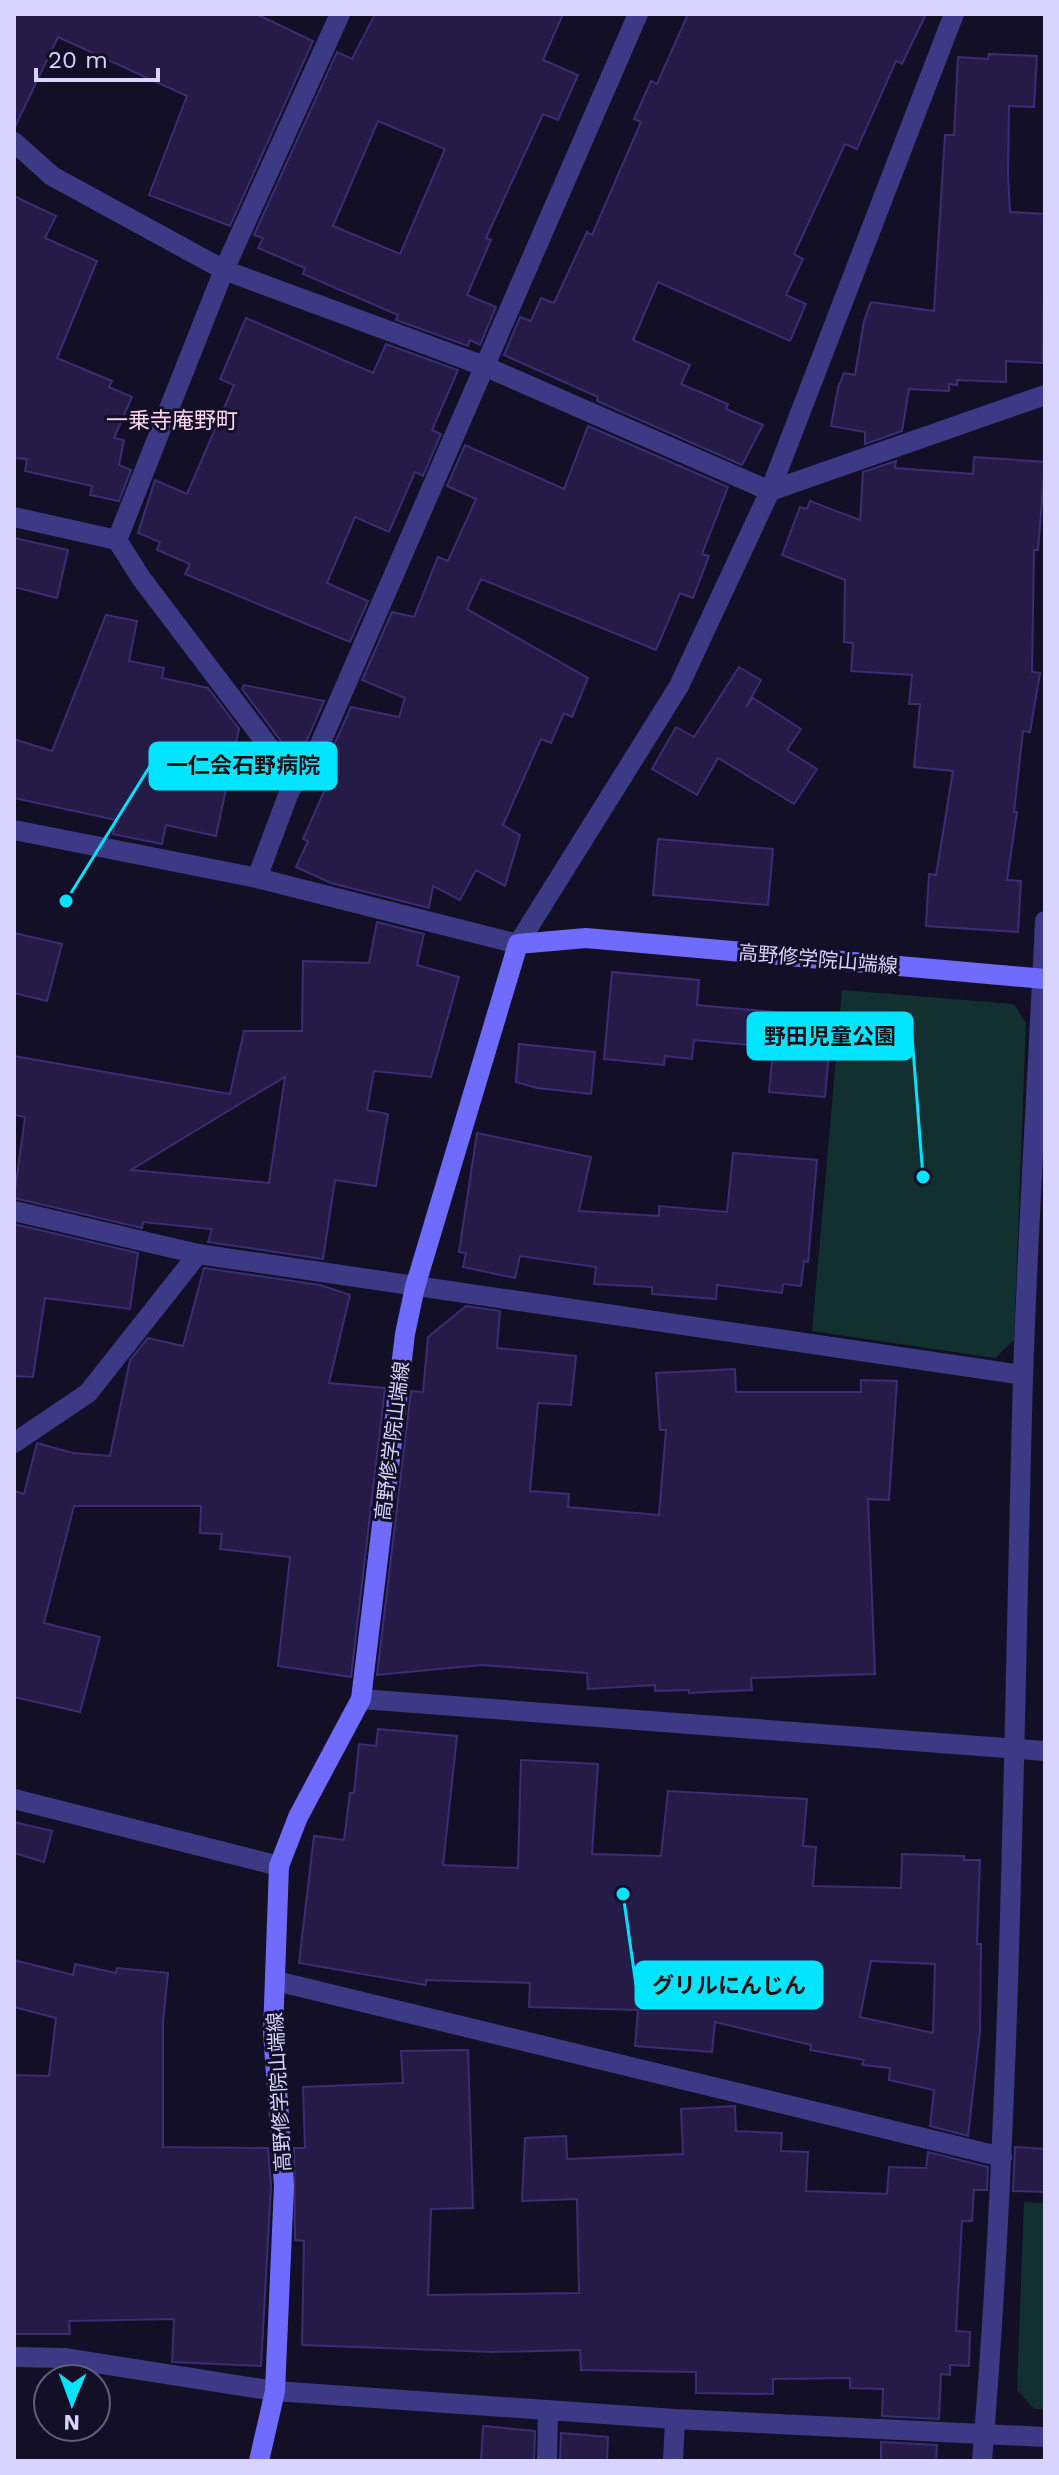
<svg xmlns="http://www.w3.org/2000/svg" width="1059" height="2475" viewBox="0 0 1059 2475" font-family="'Work Sans','Noto Sans JP',sans-serif">
<style>
.green{fill:#12302f}
.building{fill:#241b47;stroke:#3b2d73;stroke-width:2;fill-rule:evenodd}
.lines{fill:none;stroke-linecap:round;stroke-linejoin:round}
.street{stroke:#3d3a85;stroke-width:20}
.secondary{stroke:#6f6bff;stroke-width:20}
.labels{text-anchor:middle;stroke-width:6;stroke-linejoin:round;paint-order:stroke}
.street-label{font-size:20px;fill:#d9d4ff;stroke:#130f26}
.neighbourhood-label{font-size:22px;fill:#ffd6f0;stroke:#130f26}
.leader{fill:none;stroke:#00e5ff;stroke-width:3}
.callout-dot{fill:#00e5ff;stroke:#130f26;stroke-width:3}
.callout{fill:#00e5ff;stroke:#00e5ff;stroke-width:3}
.callout-label{font-size:22px;text-anchor:middle;font-weight:bold;fill:#111}
</style>
<rect width="100%" height="100%" fill="#130f26"/>
<g class="green">
<path d="M842,990L1014,1004L1026,1023L1014,1340L995,1358L812,1331Z"/>
<path d="M1024,2202L1045,2203V2409H1034L1017,2390Z"/>
</g>
<g class="building">
<path d="M14,14H256L313,41L230,226L149,195L187,96L58,37L14,129Z"/>
<path d="M375,14H563L543,60L578,75L558,120L543,114L486,238L491,240L467,295L496,307L480,345L470,340L468,346L396,320L398,315L303,274L305,268L258,248L263,238L254,235L337,52L352,59ZM378,121L445,149L400,254L333,226Z"/>
<path d="M688,14H926L902,64L896,61L857,149L845,144L794,254L803,259L786,295L806,304L790,341L658,282L633,340L690,365L681,384L728,404L726,409L763,425L742,465L597,401L598,397L504,355L520,317L531,321L541,298L554,303L587,232L592,235L641,122L634,119L651,81L657,84Z"/>
<path d="M989,54L1037,56L1034,107L1009,106L1008,174L1010,212L1045,214L1043,363L1006,361V382L957,380V385L949,384V391L909,389L902,431L865,444V432L831,426L838,388L844,373L855,375L864,321L871,302L934,311L945,135H954L958,57L988,59Z"/>
<path d="M14,196L56,216L45,238L97,261L57,358L112,381L109,387L132,397L114,438L124,440L119,465L131,470L119,501L90,495L92,486L25,471L27,459L14,458Z"/>
<path d="M246,318L373,373L386,344L458,370L432,430L441,434L423,476L415,472L389,532L355,517L327,583L368,601L350,642L185,574L190,564L157,550L160,542L138,533L155,480L187,494L234,385L220,379Z"/>
<path d="M588,426L728,487L702,554L709,556L693,598L680,593L656,650L481,579L467,609L588,678L572,717L564,713L551,743L541,739L503,825L520,835L505,886L476,870L460,900L433,886L429,908L331,883L296,867L308,841L303,839L334,769L325,765L351,707L399,717L405,698L362,680L392,612L414,617L438,557L448,561L476,499L447,486L465,445L564,489Z"/>
<path d="M974,457L1045,462L1038,550H1034L1032,672L1040,673L1030,732L1023,731L1014,812H1017L1007,880L1021,881L1018,932L926,926L929,874L936,875L953,771L914,767L920,704H909L912,675L851,671L853,643L844,642L845,580L782,555L800,507L807,509L810,501L860,520L863,472L896,461L895,468L973,474Z"/>
<path d="M14,538L68,550L57,598L14,587Z"/>
<path d="M106,615L137,621L129,661L164,668L162,678L208,688L239,729L216,836L166,825L162,844L113,834L116,820L14,798V739L52,751Z"/>
<path d="M739,667L761,680L746,707L753,698L801,729L787,750L817,769L794,804L718,758L697,795L652,769L676,727L694,737Z"/>
<path d="M244,685L324,701L301,754L286,748L242,689Z"/>
<path d="M658,839L773,849L768,905L653,895Z"/>
<path d="M377,922L424,934L417,965L459,977L431,1077L374,1071L367,1110L388,1114L376,1186L335,1180L323,1259L208,1242L212,1229L143,1222L142,1228L14,1198L25,1117L14,1115V1056L230,1094L244,1031H302L303,961L369,963ZM285,1077L269,1183L131,1170L251,1097Z"/>
<path d="M14,933L62,944L47,1001L14,993Z"/>
<path d="M612,972L699,980L697,1005L832,1017L825,1097L769,1092L772,1060L761,1059L762,1046L694,1040L692,1059L665,1056L664,1065L604,1059Z"/>
<path d="M519,1044L595,1052L591,1094L537,1088L516,1082Z"/>
<path d="M477,1133L591,1157L579,1211L659,1216V1206L727,1212L733,1153L817,1160L808,1262L804,1261L801,1286L783,1284L782,1293L717,1285L716,1299L652,1294V1287L594,1284L596,1267L520,1256L515,1278L463,1267L466,1253L459,1252Z"/>
<path d="M14,1224L138,1253L130,1309L45,1298L33,1377L14,1376Z"/>
<path d="M204,1268L320,1285L350,1295L329,1383L385,1388L351,1677L278,1666L290,1557L220,1549L222,1534L200,1533L201,1506H74L44,1623L100,1637L80,1712L14,1697V1491L24,1494L37,1443L73,1453L110,1456L130,1360L148,1338L183,1346Z"/>
<path d="M466,1306L500,1311L497,1348L576,1356L571,1405L538,1403L530,1491L569,1494L568,1507L659,1515L666,1430H660L656,1373L735,1369L736,1392H861V1380L897,1381L889,1500L868,1499L875,1674L751,1678L752,1690L689,1693V1690L655,1691V1685L588,1689L587,1673L482,1665L377,1675L411,1391L423,1392L428,1337Z"/>
<path d="M378,1729L457,1736L443,1865L518,1868L521,1760L598,1764L592,1854L661,1856L668,1791L807,1799L803,1846L816,1847L813,1886L901,1888L902,1854L964,1856V1860H980L977,1944H981L980,2031L968,2136L930,2126L934,2090L889,2080L890,2068L862,2065L864,2060L810,2050L811,2045L715,2022L712,2052L635,2046L638,2010L529,2007L530,1983L426,1980V1985L299,1963L314,1836L344,1840L350,1793H354L359,1744L376,1746ZM871,1961L935,1964L933,2033L860,2017Z"/>
<path d="M14,1822L52,1831L44,1862L14,1853Z"/>
<path d="M14,1960L73,1975L75,1964L116,1973L117,1968L168,1973L163,2022V2147L268,2148L271,2186L261,2366L172,2362L174,2319L69,2321L70,2334H14V2075L49,2076L56,2018L14,2007Z"/>
<path d="M468,2050L473,2208L431,2209L428,2295L579,2293L577,2199L522,2201L525,2138L566,2136L567,2159L683,2154L681,2109L735,2106L736,2131L782,2133L781,2151L808,2152L806,2191L887,2194L889,2167L926,2168L928,2152L988,2167L987,2190H974L972,2221H962L956,2331L970,2332L969,2366L950,2365V2375L941,2374L939,2419L882,2416L883,2389L850,2388V2378L773,2379V2394L696,2393V2372L581,2370L580,2350L492,2352L302,2345L304,2241L295,2240L294,2148H305L303,2087L403,2083L401,2051Z"/>
<path d="M1015,2147L1045,2149V2192L1013,2191Z"/>
<path d="M483,2426L535,2431L534,2461H481Z"/>
<path d="M561,2433L608,2437L607,2461H560Z"/>
<path d="M881,2442L937,2445L936,2461H881Z"/>
</g>
<g class="lines">
<g class="street">
<path d="M340,14L224,270L484,366L770,491L1045,395"/>
<path d="M14,142L52,176L224,270L117,540"/>
<path d="M14,517L117,540L141,578L279,760L290,790L257,878"/>
<path d="M290,790L314,758L638,14"/>
<path d="M14,830L257,878L518,944L679,686L770,491L954,14"/>
<path d="M14,1211L198,1254"/>
<path d="M14,1443L88,1393L198,1254L1023,1375"/>
<path d="M361,1699L1045,1751"/>
<path d="M14,1799L279,1866"/>
<path d="M276,1981L1002,2157"/>
<path d="M14,2357L64,2358L275,2391L675,2419L1045,2437"/>
<path d="M547,2461L548,2410"/>
<path d="M673,2461L675,2419"/>
<path d="M982,2461C1012,2100 1013,1739 1023,1377C1028,1225 1038,1073 1045,921"/>
</g>
<path class="secondary" d="M259,2461L275,2391L284,2186L273,2032L279,1866L298,1817L361,1699L405,1334L415,1287L518,944L586,938L1045,979"/>
</g>
<g class="labels">
<g class="street-label">
<text transform="translate(818 959) rotate(5)" y="7">高野修学院山端線</text>
<text transform="translate(392 1441) rotate(-83)" y="7">高野修学院山端線</text>
<text transform="translate(279 2092) rotate(-93)" y="7">高野修学院山端線</text>
</g>
<g class="neighbourhood-label">
<text x="172" y="428">一乗寺庵野町</text>
</g>
</g>
<path class="leader" d="M66 901L150 766M923 1177L912 1036M623 1894L636 1985"/>
<g class="callout-dot">
<circle cx="66" cy="901" r="8"/>
<circle cx="923" cy="1177" r="8"/>
<circle cx="623" cy="1894" r="8"/>
</g>
<g class="callout">
<rect x="150" y="743" width="186" height="46" rx="8"/>
<rect x="748" y="1013" width="164" height="46" rx="8"/>
<rect x="636" y="1962" width="186" height="46" rx="8"/>
</g>
<g class="callout-label">
<text x="243" y="773">一仁会石野病院</text>
<text x="830" y="1044">野田児童公園</text>
<text x="729" y="1993">グリルにんじん</text>
</g>
<rect width="1059" height="2475" fill="none" stroke="#d9d4ff" stroke-width="32"/>
<g transform="translate(72 2403) rotate(181)"><circle r="38" fill="#130f26" stroke="#625e7d" stroke-width="2"/>
<path d="M0-6L14 30L0 20L-14 30Z" fill="#00e5ff"/>
<text y="-12" font-size="22" font-weight="bold" text-anchor="middle" fill="#d9d4ff">N</text>
</g>
<path d="M36 68v12h122v-12" fill="none" stroke="#d9d4ff" stroke-width="4"/>
<text x="48" y="68" font-size="24" fill="#d9d4ff" stroke="#130f26" stroke-width="6" paint-order="stroke">20 m</text>
</svg>
